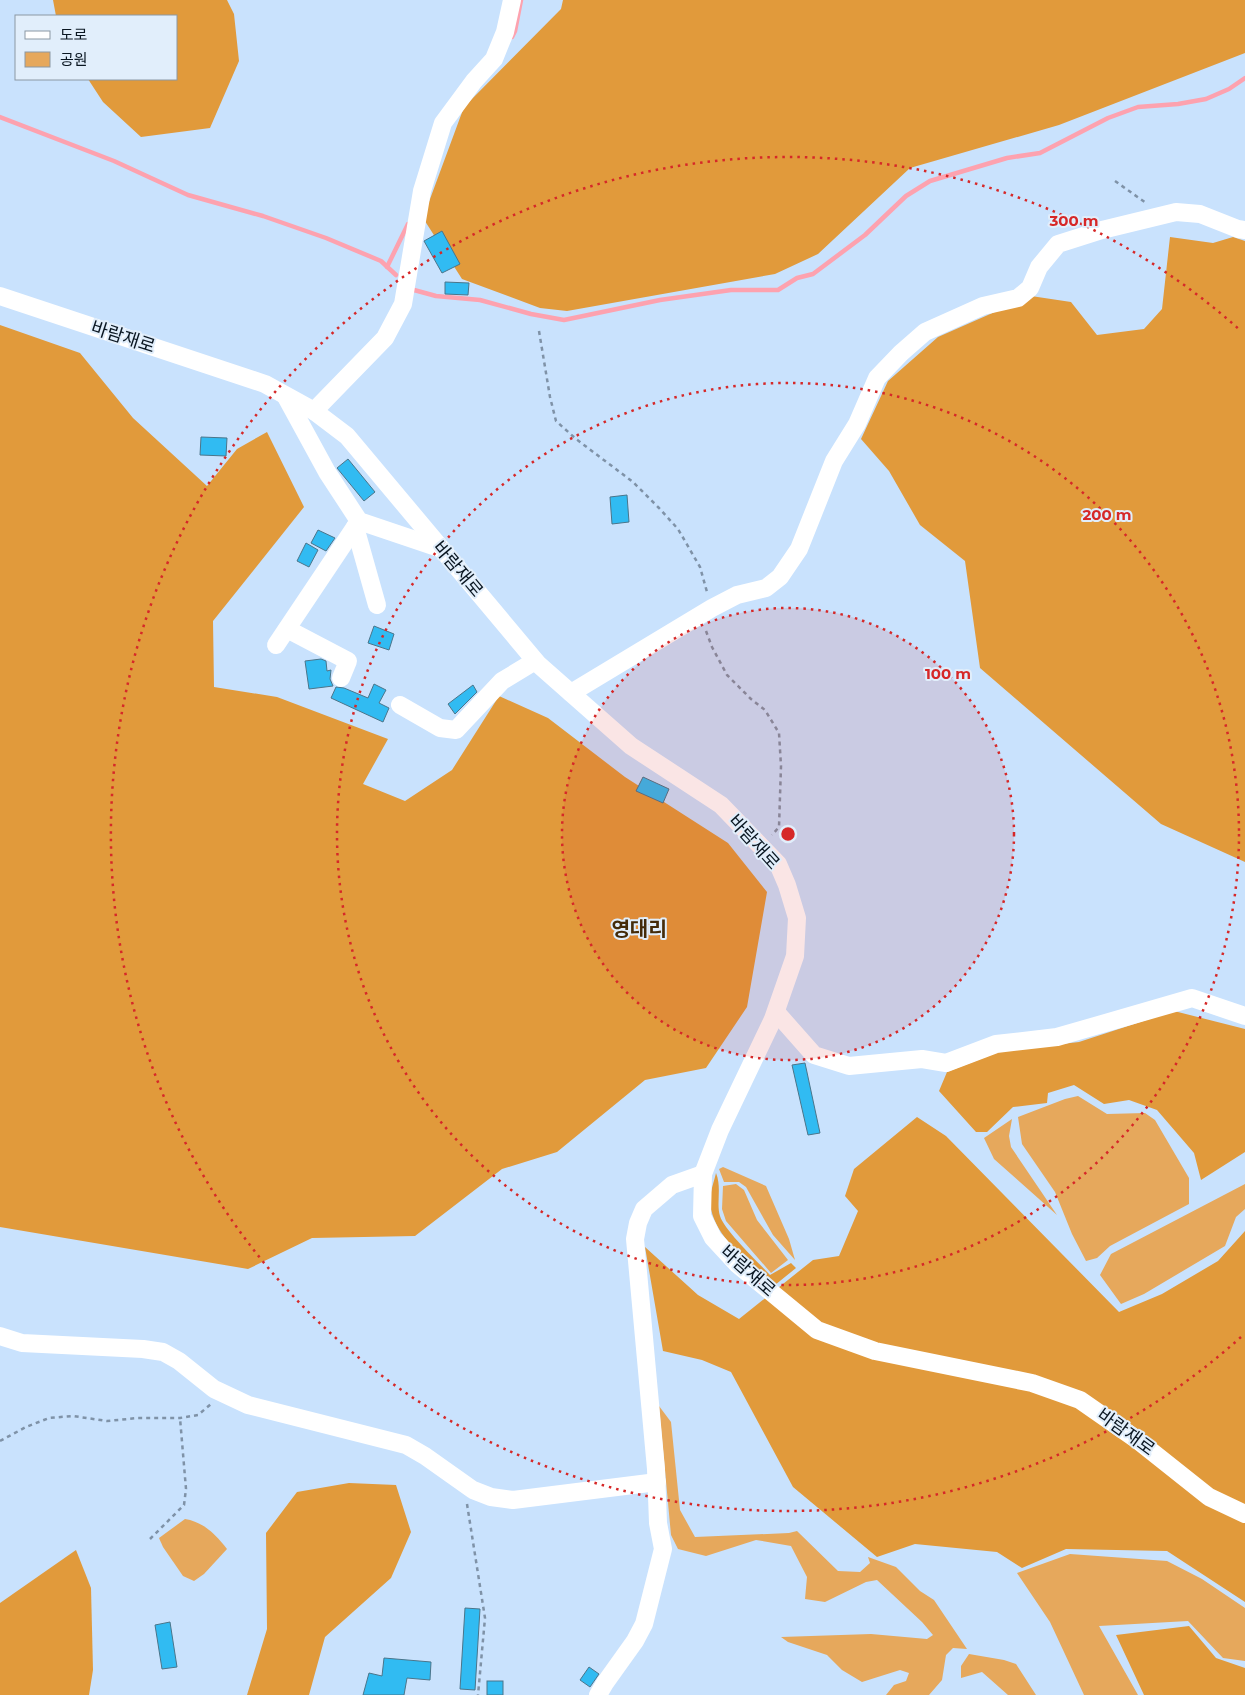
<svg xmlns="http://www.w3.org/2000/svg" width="1245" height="1695" viewBox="0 0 1245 1695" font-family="Montserrat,'Noto Sans KR',sans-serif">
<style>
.green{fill:#e6a85c}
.forest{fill:#e19a3b}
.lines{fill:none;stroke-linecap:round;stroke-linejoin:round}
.stream{stroke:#fda2af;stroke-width:4.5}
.building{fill:#31bbf2;stroke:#4b758a}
.path{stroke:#7f92a7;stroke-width:2.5;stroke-dasharray:4 4;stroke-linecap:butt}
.minor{stroke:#fff;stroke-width:18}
.ring{fill:none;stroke:#d62828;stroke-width:2.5;stroke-dasharray:2.5 5}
.labels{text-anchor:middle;stroke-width:4;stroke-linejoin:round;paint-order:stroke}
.street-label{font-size:18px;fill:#0a1621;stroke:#e1eefb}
.quarter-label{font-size:20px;font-weight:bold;fill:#442b09;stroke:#e1eefb}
.centre{fill:#d62828;stroke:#e1eefb;stroke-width:2.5}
.ring-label{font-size:15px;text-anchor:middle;font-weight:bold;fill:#d62828;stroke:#e1eefb;stroke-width:4;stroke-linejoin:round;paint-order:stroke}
</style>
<rect width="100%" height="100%" fill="#c9e2fd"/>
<g class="green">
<path d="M1078,1096L1107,1114L1145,1113L1155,1120L1189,1178V1204L1110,1246L1097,1258L1086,1261L1072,1234L1055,1192L1022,1144L1018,1117L1065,1099Z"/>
<path d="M1012,1119L1009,1136L1011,1147L1057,1215L994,1159L984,1138Z"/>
<path d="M723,1167L766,1186L789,1239L795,1260L773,1235L746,1187L739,1182H724L719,1169Z"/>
<path d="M736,1184L744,1190L757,1220L788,1260L771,1273L726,1221L722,1209L723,1186Z"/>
<path d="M1245,1184V1209L1236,1217L1225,1246L1144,1294L1121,1304L1100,1275L1111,1254Z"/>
<path d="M659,1406L671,1422L680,1510L695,1537L789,1533L797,1531L838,1571L860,1572L870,1563L868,1557L896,1567L920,1591L934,1600L967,1649L953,1648L946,1655L942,1680L929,1695H886L894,1685L906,1681L909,1673L900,1670L862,1682L842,1670L827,1655L788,1642L781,1637L871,1634L927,1639L933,1635L922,1622L877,1580L866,1582L825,1602L805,1599L807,1577L791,1546L756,1540L706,1556L678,1549L671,1535Z"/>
<path d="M185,1519C204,1522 216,1535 227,1549L204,1574L194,1581L183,1576L163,1547L159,1538Z"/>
<path d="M1070,1554L1167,1561L1202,1579L1245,1608V1661L1223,1658L1188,1621L1099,1626L1138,1695H1084L1050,1622L1017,1573Z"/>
<path d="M969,1654L1004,1660L1016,1664L1036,1695H1008L982,1672L961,1678V1666Z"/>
</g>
<g class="forest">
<path d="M53,0H227L234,14L239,61L210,128L141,137L103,102L88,79H176V16H56Z"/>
<path d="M563,0H1245V53L1059,125L910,168L818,254L775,274L567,311L540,308L462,279L423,218L464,107L561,9Z"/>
<path d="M1170,237L1213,243L1233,237L1245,241V862L1161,824L980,668L965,561L920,525L889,471L861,439L888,381L938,337L1031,296L1071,302L1097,335L1144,329L1162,309Z"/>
<path d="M0,325L80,353L133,418L207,486L237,449L267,432L304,507L213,621L214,687L277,697L388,739L363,784L405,801L452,770L499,696L548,718L625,777L728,843L767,892L747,1007L706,1068L645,1080L557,1152L502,1169L415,1236L312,1238L248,1269L0,1227Z"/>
<path d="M1174,1011L1245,1029V1152L1201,1180L1194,1153L1157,1110L1129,1100L1104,1104L1074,1085L1048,1093L1047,1103L1013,1107L987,1132H976L939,1091L947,1072L1001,1051L1079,1042Z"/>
<path d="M917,1117L946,1136L1119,1312L1162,1294L1218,1261L1245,1231V1602L1167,1551L1066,1549L1022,1568L997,1552L915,1544L877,1557L793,1487L731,1372L702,1360L663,1351L645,1247L698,1295L739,1319L813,1260L839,1256L858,1211L845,1196L854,1169Z"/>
<path d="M716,1173C722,1188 716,1203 720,1216C724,1230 759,1263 770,1275L791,1263L796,1268L775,1285C751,1262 715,1240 710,1204C709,1195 714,1182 716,1173Z"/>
<path d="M349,1483L396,1485L411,1532L391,1578L325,1637L309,1695H247L267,1629L266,1533L297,1492Z"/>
<path d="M76,1550L91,1588L93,1670L89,1695H0V1603Z"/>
<path d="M1189,1626L1216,1658L1245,1668V1695H1144L1116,1635Z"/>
</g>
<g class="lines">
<g class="stream">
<path d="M512,37L515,31L521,0"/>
<path d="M0,117L114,161L188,195L263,216L326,238L381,261L396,275"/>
<path d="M387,267L408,224"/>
<path d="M414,290L436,296L480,300L531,314L564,320L660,300L731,290H778L797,278L813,274L865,235L906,196L930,181L1007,158L1040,153L1108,118L1138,107L1178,104L1206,99L1229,89L1245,78"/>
</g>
</g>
<g class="building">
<path d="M442,231L460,264L442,273L424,241Z"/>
<path d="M445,282L469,283L468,295L445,294Z"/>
<path d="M201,437L227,438L226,456L200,455Z"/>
<path d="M348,459L375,492L364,501L337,468Z"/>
<path d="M627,495L629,522L612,524L610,497Z"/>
<path d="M318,530L335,538L326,551L311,543Z"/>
<path d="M306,543L318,550L309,567L297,561Z"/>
<path d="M374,626L394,634L389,650L368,643Z"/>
<path d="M321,659L326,661L327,671L331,670L330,679L333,686L309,689L305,661Z"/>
<path d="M374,684L386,690L379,703L389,708L383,722L331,698L336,687L344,688L368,698Z"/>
<path d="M473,685L477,692L455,714L448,704Z"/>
<path d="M643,777L669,789L663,803L636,791Z"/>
<path d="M805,1063L820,1133L808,1135L792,1065Z"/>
<path d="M465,1608L480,1609L475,1690L460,1689Z"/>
<path d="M170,1622L177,1667L162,1669L155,1625Z"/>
<path d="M384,1658L431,1662L430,1680L407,1678L404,1695H363L369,1673L382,1676Z"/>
<path d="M589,1667L599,1674L590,1687L580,1680Z"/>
<rect x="487" y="1681" width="16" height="14"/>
</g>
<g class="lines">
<g class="path">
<path d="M1115,181L1146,203"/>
<path d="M539,331L550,397L556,421L576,439L633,482L659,508L678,529L700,567L707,592"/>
<path d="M706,631L712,647L727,675L751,699L765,710L779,733L781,766L779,827L772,835"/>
<path d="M0,1441L26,1427L49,1418L73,1416L107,1421L138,1418H180L198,1415L211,1404"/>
<path d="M467,1504L485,1618L478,1695"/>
<path d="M150,1539L184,1505L186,1489L180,1418"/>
</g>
<g class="minor">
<path d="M0,296L265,384L314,411L347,436L538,664L631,746L721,805L778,864L787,885L797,918L795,956L773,1019L720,1130L703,1174L702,1216L713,1238L737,1264L817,1330L875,1351L1032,1383L1080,1400L1136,1439L1209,1497L1245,1514"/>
<path d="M286,397L327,472L359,521L442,549"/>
<path d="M314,411L385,338L403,304L422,191L443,123L474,81L494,59L505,32L512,0"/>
<path d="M355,527L377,605"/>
<path d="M287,629L348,661L341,678"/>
<path d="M276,645L359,521"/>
<path d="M571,693L712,608L737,595L766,588L780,577L799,549L834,461L857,424L877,378L901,353L925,332L983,306L1018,298L1030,288L1039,267L1058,244L1102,230L1176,212L1200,214L1238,229L1245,230"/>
<path d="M400,705L440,728L456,730L502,681L535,661"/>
<path d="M776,1012L814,1055L849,1066L922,1059L946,1063L996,1044L1057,1037L1192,998L1245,1016"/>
<path d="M0,1336L22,1343L143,1349L163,1352L179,1361L214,1389L248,1405L406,1445L425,1456L473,1490L491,1497L513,1500L657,1482"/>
<path d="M598,1695L605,1683L635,1641L644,1624L663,1549L658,1523L656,1469L635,1239L638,1223L644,1209L672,1185L703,1174"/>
</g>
</g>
<circle cx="788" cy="834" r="226" fill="#d62828" fill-opacity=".12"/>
<g class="ring">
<circle cx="788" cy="834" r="226"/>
<circle cx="788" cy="834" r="451"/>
<path d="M1241 1337A677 677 0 1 1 1241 331"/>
</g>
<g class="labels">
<g class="street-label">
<text transform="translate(123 337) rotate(18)" y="6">바람재로</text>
<text transform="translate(458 569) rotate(50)" y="6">바람재로</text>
<text transform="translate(754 842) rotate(48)" y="6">바람재로</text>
<text transform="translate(748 1271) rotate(42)" y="6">바람재로</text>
<text transform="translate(1126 1432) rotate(36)" y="6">바람재로</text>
</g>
<g class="quarter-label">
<text x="639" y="936">영대리</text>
</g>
</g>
<circle cx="788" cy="834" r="8" class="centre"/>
<g class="ring-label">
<text x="1074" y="226">300 m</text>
<text x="1107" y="520">200 m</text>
<text x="948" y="679">100 m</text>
</g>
<rect x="15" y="15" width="162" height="65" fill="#e1eefb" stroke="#8b98a4"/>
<rect x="25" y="31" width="25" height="8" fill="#ffffff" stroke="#8b98a4"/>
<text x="60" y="40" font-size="15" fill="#0a1621">도로</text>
<rect x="25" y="52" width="25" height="15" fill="#e6a85c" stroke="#8b98a4"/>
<text x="60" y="65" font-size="15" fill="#0a1621">공원</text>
</svg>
